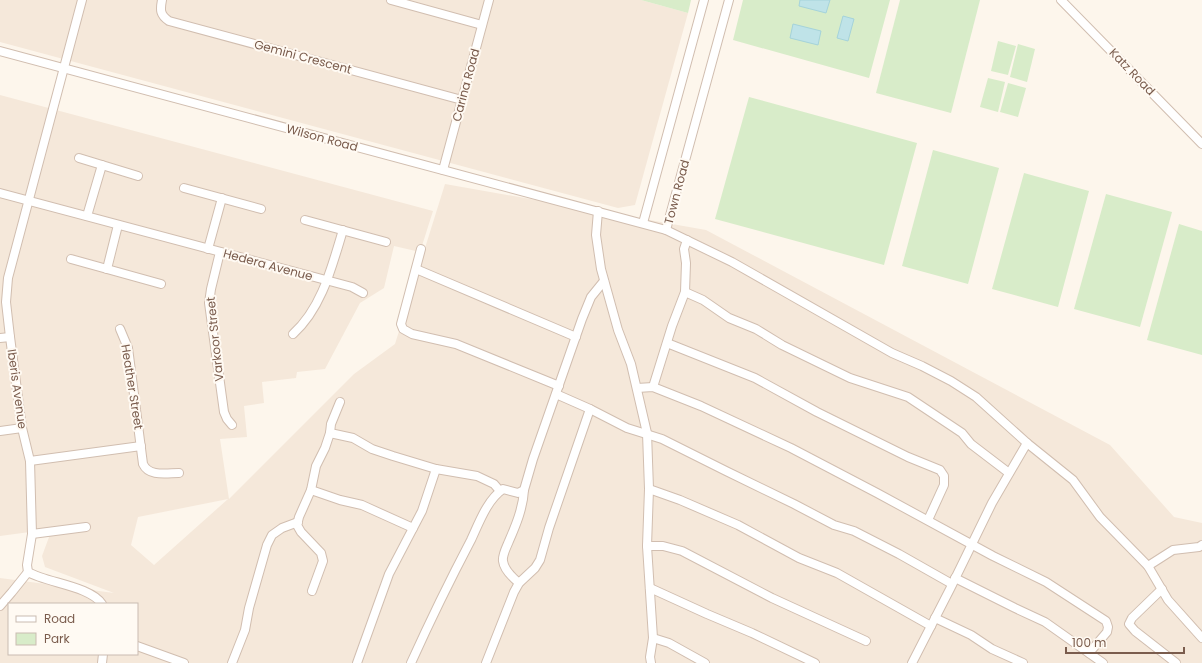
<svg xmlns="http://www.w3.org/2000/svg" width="1202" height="663" viewBox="0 0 1202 663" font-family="Poppins,sans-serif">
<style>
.residential{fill:#f5e8da;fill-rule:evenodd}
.green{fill:#d8ecc9}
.water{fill:#bfe3e8;stroke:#a5d3da}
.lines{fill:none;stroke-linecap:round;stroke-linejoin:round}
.minor-casing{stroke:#d1beb0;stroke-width:10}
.minor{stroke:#fff;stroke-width:8}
.labels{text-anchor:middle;stroke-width:4;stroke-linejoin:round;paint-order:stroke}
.street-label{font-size:12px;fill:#7a5c4d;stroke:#fffaf3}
</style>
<rect width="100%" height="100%" fill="#fdf6ec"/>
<g class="residential">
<path d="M0,0H641L688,13L635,205L618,208L0,42Z"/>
<path d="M0,95L433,211L420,252L394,246L384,288L360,303L325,369L297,372L296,378L262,382L264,403L244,406L247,437L220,439L229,499L354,374L395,344L445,184L706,230L1110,445L1174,517L1202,523V663H0V578L114,593L45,567L42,556L52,529L0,536ZM228,499L154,565L131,545L138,517ZM9,604H137V654H9Z"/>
</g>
<g class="green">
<path d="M641,0H691L688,13Z"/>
<path d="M743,0H890L869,78L733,40Z"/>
<path d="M900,0H980L951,113L876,93Z"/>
<path d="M998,41L1016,46L1008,75L991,71Z"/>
<path d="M1018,44L1035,49L1027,82L1010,77Z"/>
<path d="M988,78L1005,82L998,112L980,107Z"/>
<path d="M1008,83L1026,88L1018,117L1000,112Z"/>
<path d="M749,97L917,143L884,265L715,219Z"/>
<path d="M933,150L999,168L968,284L902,266Z"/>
<path d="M1024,173L1089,191L1058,307L992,289Z"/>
<path d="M1106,194L1172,212L1140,327L1074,309Z"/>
<path d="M1179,224L1202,231V355L1147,340Z"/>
</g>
<g class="water">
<path d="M800,0H830L826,13L799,6Z"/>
<path d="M843,16L854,19L848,41L837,38Z"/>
<path d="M793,24L821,31L818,45L790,38Z"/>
</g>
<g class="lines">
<defs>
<g id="minor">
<path d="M162,0C160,10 160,15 169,21L462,100"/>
<path d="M391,0L482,25"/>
<path d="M1061,0L1202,144"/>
<path d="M0,51L666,230L732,262L892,353L922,366L951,381L976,397L1027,443L1073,480L1100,517L1148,566L1168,600L1202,638"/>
<path d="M79,158L138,176"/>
<path d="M443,170L489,0"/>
<path d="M184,188L261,209"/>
<path d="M0,193L352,287L363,293"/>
<path d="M598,211L596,235L601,269L618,330L631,364L647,433L649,489L647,546L653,638L650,657L651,663"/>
<path d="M87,216L102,165"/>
<path d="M305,220L386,242"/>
<path d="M643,223L704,0"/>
<path d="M666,230L729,0"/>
<path d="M208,249L222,198"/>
<path d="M421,249L401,324L403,329L412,334L456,344L559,386"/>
<path d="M220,252L211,289L209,303L224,412L227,419L232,425"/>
<path d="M71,259L161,284"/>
<path d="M107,269L118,225"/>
<path d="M416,269L576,337"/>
<path d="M685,292L703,300L729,318L756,329L782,345L850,378L908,397L962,433L971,444L1009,473"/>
<path d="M120,329L128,348L143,464C149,477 167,473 179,473"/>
<path d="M293,334C322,308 332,266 343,230"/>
<path d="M0,338L10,337"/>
<path d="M667,343L755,378L817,412L908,457L940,470L944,476V485L928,520"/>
<path d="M653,387L672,326L685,292L686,263L684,249L687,240"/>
<path d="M637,388L653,387L701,406L791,448L877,493L993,556L1046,582L1106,621L1108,627L1107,632L1089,653"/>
<path d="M556,394L590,409L627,428L662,439L726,471L794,504L834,525L854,531L899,554L952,584"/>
<path d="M0,431L22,428"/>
<path d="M330,433L353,438L372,449L393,456L436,469L477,476L494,484L500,491"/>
<path d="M30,461L141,446"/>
<path d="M649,489L680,500L738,525L799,558L837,573L931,626"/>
<path d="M311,490L340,500L362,505L413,528"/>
<path d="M32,534L86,527"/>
<path d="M647,546H663L682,551L772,598L866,641"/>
<path d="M1148,566L1173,550L1199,547L1202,545"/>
<path d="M28,572L27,565L32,534L30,461L22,428L10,337L6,302L8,278L82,0"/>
<path d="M28,572C47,583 90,586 102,604"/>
<path d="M955,578L1015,608L1045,622L1103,663"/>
<path d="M519,583C513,578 504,570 503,561C502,555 507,546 509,541C516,525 523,508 524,490"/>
<path d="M650,588L707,614L752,633L815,663"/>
<path d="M1162,589L1132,618L1129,624L1135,631L1176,663"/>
<path d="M312,591L323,561L321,553L301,532L297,525L299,517L311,490L316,466L325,448L330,433L331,424L340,402"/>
<path d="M0,606L12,592L28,572"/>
<path d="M935,618L971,635L992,649L1023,663"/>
<path d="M653,638L669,643L705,663"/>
<path d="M137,646L184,663"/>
<path d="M102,663L103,654"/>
<path d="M232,663L245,630L249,608L267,545L272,535L282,528L298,522"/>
<path d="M357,663L389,574L422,511L436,469"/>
<path d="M411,663C430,621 450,580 471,540C479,523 487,500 503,489L518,493L524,490L533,459L582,319L591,297L604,281"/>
<path d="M486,663L514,592L519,583L535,568L540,560L549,528L590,409"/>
<path d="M912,663L950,589L992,503L1027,443"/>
</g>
</defs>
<use href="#minor" class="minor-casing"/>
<use href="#minor" class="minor"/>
</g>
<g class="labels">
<g class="street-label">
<text transform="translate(303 57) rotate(15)" y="4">Gemini Crescent</text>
<text transform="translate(1132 72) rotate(46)" y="4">Katz Road</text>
<text transform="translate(466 85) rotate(-75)" y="4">Carina Road</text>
<text transform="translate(322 138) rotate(15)" y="4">Wilson Road</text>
<text transform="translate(677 192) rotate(-75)" y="4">Town Road</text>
<text transform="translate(268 265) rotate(15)" y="4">Hedera Avenue</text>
<text transform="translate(215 339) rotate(-96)" y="4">Varkoor Street</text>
<text transform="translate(132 387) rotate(81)" y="4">Heather Street</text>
<text transform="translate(17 389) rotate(82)" y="4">Iberis Avenue</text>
</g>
</g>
<rect x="8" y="603" width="130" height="52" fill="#fffaf3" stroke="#cabbb1"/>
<rect x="16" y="616" width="20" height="6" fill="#ffffff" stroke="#cabbb1"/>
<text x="44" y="623" font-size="12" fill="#7a5c4d">Road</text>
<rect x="16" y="633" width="20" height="12" fill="#d8ecc9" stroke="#cabbb1"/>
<text x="44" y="643" font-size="12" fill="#7a5c4d">Park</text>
<path d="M1066 647v6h118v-6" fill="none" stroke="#7a5c4d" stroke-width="2"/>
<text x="1072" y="647" font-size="12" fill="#7a5c4d" stroke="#fffaf3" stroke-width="3" paint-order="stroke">100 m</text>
</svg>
